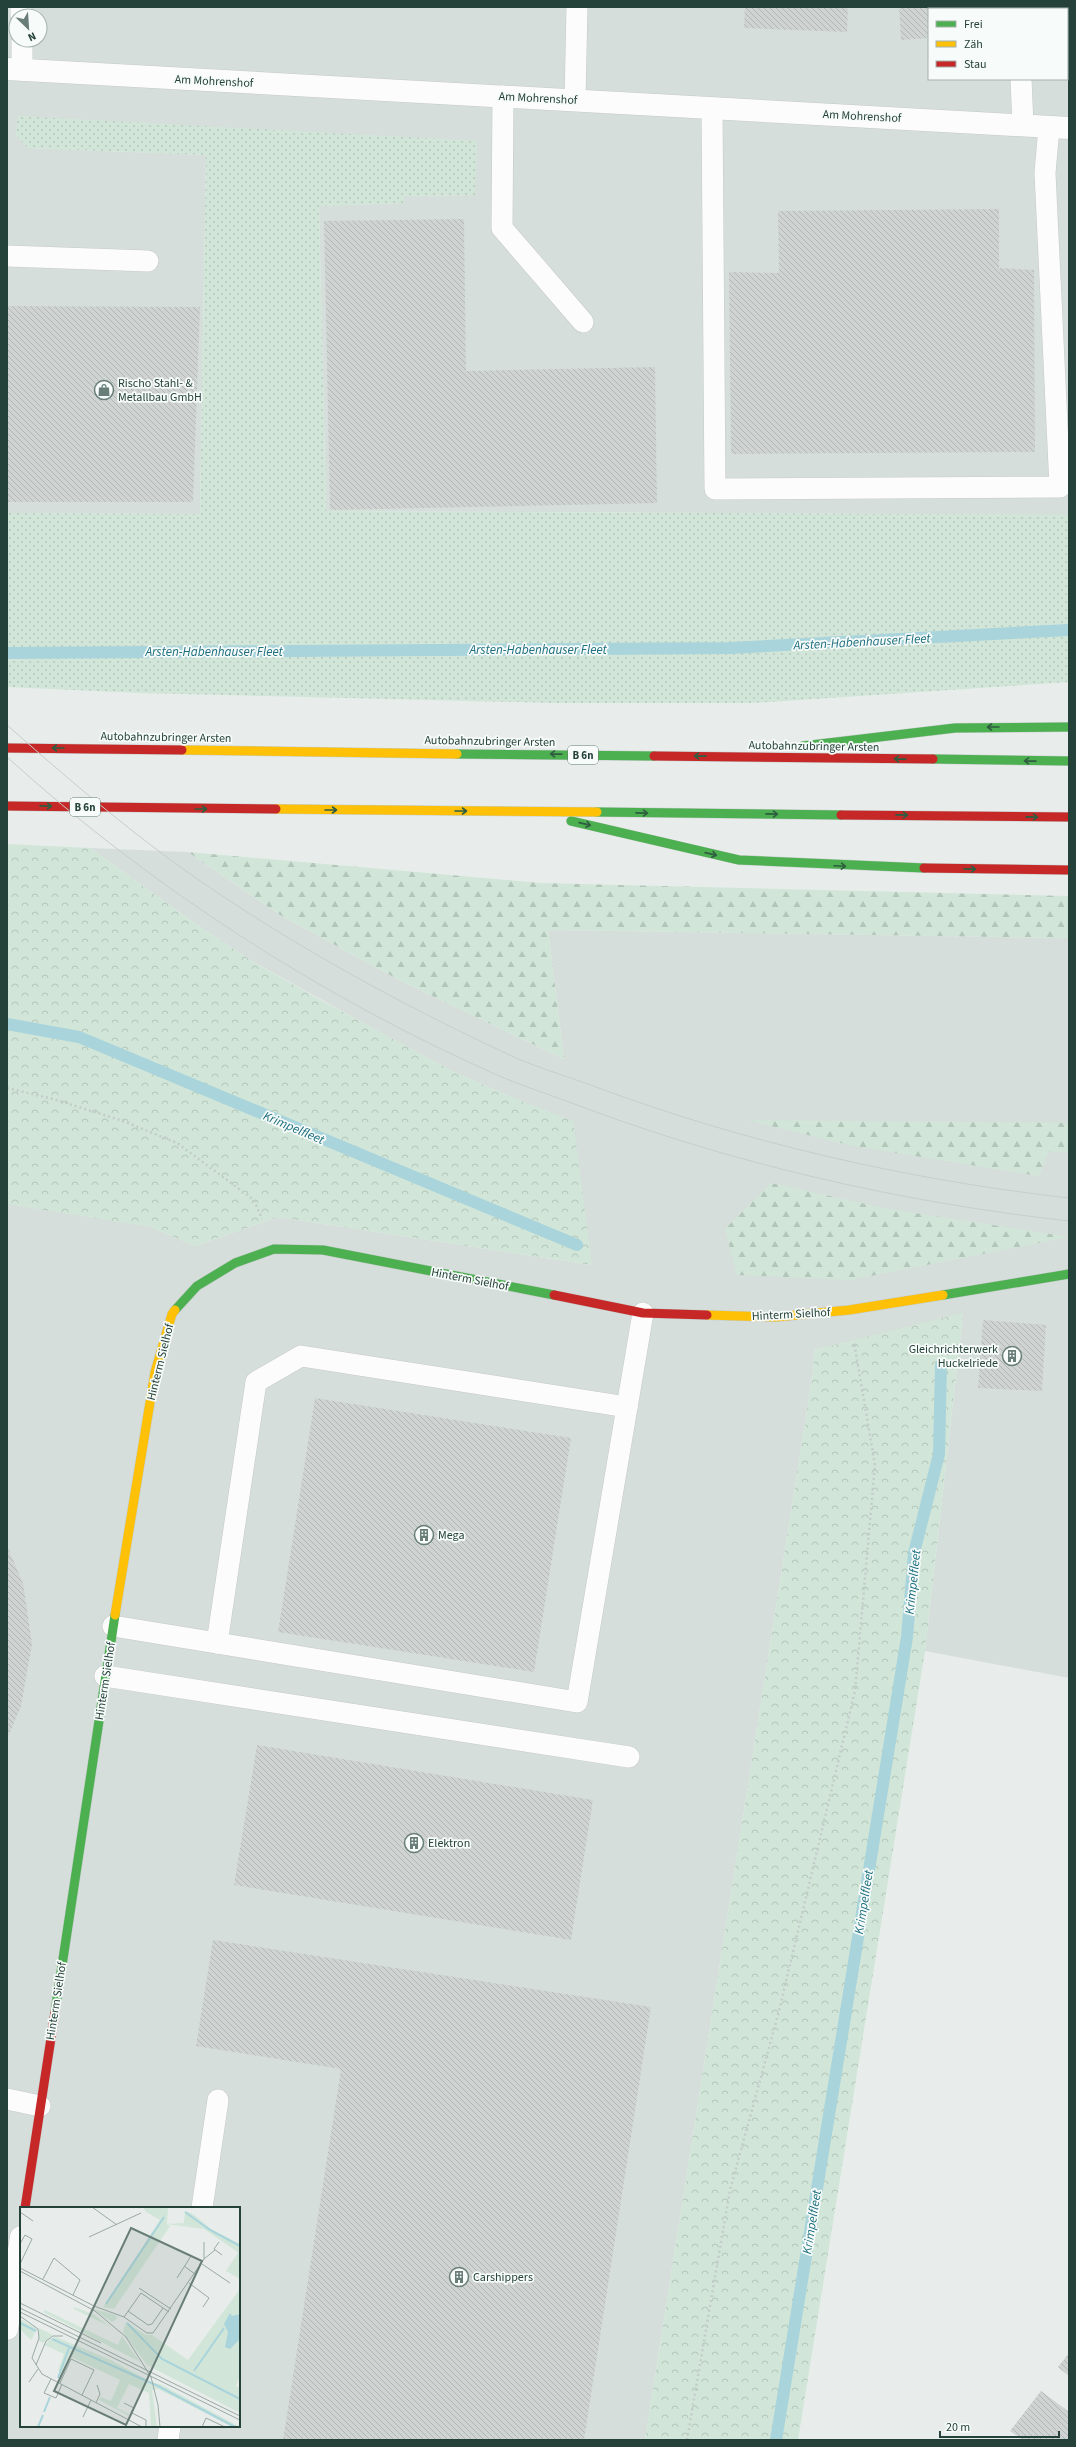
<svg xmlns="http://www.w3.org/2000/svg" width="1076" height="2447" viewBox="0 0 1076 2447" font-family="'Source Sans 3',sans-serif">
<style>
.built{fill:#d6dedb;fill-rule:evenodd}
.grass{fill:url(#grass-dots)}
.forest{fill:url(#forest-firs)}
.park{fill:url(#park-crowns)}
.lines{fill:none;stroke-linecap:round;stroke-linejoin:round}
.stream{stroke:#a9d4db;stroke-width:12}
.building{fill:url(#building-back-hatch)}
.lane-casing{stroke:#c5cac8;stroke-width:22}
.street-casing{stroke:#c5cac8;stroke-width:23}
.fast-casing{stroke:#c3cbc8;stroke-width:10}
.slow-casing{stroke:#c3cbc8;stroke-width:10}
.jam-casing{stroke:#c3cbc8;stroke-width:10}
.path{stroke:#c3ccca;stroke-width:2.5;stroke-dasharray:2 3;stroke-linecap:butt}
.lane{stroke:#fcfcfc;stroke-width:21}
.street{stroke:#fcfcfc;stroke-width:22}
.fast{stroke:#4caf50;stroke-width:9}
.slow{stroke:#ffc107;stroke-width:9}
.jam{stroke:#c62828;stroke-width:9}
.tram{stroke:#c9cdcc;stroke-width:1}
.oneway{stroke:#2e5d40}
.labels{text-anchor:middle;stroke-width:3.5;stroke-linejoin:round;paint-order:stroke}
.shield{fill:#f7fbf9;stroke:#637a73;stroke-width:1}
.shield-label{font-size:11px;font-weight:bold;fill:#24423a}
.street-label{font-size:12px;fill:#24423a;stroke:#f7fbf9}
.poi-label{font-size:12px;fill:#24423a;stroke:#f7fbf9;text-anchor:start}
.water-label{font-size:13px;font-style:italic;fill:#1c6f80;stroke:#f7fbf9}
.inset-river{fill:none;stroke:#a9d4db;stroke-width:2}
.inset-road{fill:none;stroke:#9aa9a4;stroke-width:1}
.view{fill:#697e78;fill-opacity:0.15;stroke:#697e78;stroke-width:2}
.inset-edge{fill:none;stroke:#24423a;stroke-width:2}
</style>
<defs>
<pattern id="grass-dots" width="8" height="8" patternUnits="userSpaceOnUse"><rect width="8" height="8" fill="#d1e6d8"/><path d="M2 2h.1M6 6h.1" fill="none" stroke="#b3c6ba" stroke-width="1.8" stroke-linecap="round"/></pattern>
<pattern id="forest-firs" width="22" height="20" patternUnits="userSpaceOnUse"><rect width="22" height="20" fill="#d1e6d8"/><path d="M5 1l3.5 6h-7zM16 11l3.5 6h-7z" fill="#b3c6ba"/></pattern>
<pattern id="park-crowns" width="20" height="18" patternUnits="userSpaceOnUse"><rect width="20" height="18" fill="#d1e6d8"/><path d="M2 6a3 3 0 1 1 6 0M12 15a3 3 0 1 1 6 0" fill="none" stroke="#b3c6ba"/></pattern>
<pattern id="building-back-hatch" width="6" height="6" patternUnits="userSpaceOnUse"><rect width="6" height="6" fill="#cfd4d2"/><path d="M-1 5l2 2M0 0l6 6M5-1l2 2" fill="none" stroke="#b2b7b5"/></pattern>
</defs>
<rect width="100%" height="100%" fill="#e8edeb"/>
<g class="built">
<path d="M7,7H1069V515L326,511L319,206L403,203V196L475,195L19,116L16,135L29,148L206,155L200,514L7,513ZM929,9H1067V79H929ZM16,16H40V40H16Z"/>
<path d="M90,848L188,852L280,915L399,980L564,1059L548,930L1069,938V1678L925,1651L963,1314L814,1350L813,1372L645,2440H7V1201L151,1227L195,1246L278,1217L591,1265L511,1097L456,1073L390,1038L252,961L193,922ZM21,2208H239V2426H21Z"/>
</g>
<path class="grass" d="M18,116L477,141L475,195L404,196V203L319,206L326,511L1069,515V682L753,703H556L139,693L7,687V513L200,514L206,155L28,148L16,135Z"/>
<g class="forest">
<path d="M188,852L541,883L1069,896V938L548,930L564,1059L399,980L280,915Z"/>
<path d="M747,1120L1069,1123V1151L1048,1152L1039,1176L853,1146Z"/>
<path d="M771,1183L888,1209L1069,1237L850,1280L737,1275L725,1229Z"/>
</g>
<g class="park">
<path d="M7,844L90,848L193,922L252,961L317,998L456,1073L511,1097L573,1121L592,1265L278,1217L195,1246L151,1227L7,1204Z"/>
<path d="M963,1313L925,1651L798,2440H645L813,1372L814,1350Z"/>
</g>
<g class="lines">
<g class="stream">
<path d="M7,653L729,648L1069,630"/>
<path d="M7,1024L79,1037L577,1245"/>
<path d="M776,2440L907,1637L914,1553L939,1454L941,1365"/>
</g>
</g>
<g class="building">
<path d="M745,7H848L847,32L744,28Z"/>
<path d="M899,7H995V9H929V38L901,40Z"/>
<path d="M999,209V268L1034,270L1035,452L731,454L729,272L779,273L778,211Z"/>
<path d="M464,219L466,371L655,367L657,503L330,510L324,221Z"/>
<path d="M7,306L200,307L193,502H7Z"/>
<path d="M983,1320L1046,1325L1042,1391L978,1388Z"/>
<path d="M315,1398L571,1438L534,1672L278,1632Z"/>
<path d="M7,1546L23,1583L32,1644L21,1706L7,1739Z"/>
<path d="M257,1745L593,1800L571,1940L234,1885Z"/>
<path d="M213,1940L651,2007L584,2440H283L341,2069L196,2046Z"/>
<path d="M1069,2353V2376L1058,2367Z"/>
<path d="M1041,2391L1069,2412L1068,2440H1023L1010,2431Z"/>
</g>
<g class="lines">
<defs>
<g id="lane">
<path d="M21,7V16"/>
<path d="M1019,7V9"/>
<path d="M22,40V70"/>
<path d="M1021,79L1023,125"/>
<path d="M503,96L502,228L583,322"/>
<path d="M575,100L577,7"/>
<path d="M712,108L715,489L1060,487L1045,173L1049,127"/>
<path d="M7,256L148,261"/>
<path d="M113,1626L577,1702L643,1313"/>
<path d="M217,1643L256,1382L301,1356L627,1407"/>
<path d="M105,1676L629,1757"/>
<path d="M7,2099L40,2106"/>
<path d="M202,2208L218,2100"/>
<path d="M168,2440L170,2426"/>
</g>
<g id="street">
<path d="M7,69L1069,128"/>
<path d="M7,2329L21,2237"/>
</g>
<g id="fast">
<path d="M803,746L955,728L1069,727"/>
<path d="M457,754L654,756"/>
<path d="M933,759L1069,761"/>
<path d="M597,812L841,815"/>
<path d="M571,821L739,860L924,868"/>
<path d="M943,1295L1069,1274"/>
<path d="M175,1310L197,1286L235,1263L274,1249L323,1250L554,1295"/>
<path d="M55,2012L115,1615"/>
</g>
<g id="slow">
<path d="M182,750L457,754"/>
<path d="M276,809L597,812"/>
<path d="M707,1315L776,1317L849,1310L943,1295"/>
<path d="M115,1615L155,1372L172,1314L175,1310"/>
</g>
<g id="jam">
<path d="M7,748L182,750"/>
<path d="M654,756L933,759"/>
<path d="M7,806L276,809"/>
<path d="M841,815L1069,817"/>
<path d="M924,868L1069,870"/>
<path d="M554,1295L643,1313L707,1315"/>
<path d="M25,2208L55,2012"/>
</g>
</defs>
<use href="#lane" class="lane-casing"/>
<use href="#street" class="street-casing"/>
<use href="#fast" class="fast-casing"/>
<use href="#slow" class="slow-casing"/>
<use href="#jam" class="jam-casing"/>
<g class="path">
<path d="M7,1088L53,1099L123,1121L177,1143L254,1200L262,1219"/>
<path d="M687,2440L730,2190L779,2011L855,1691L875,1465L854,1342"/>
</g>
<use href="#lane" class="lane"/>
<use href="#street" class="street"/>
<use href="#fast" class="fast"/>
<use href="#slow" class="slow"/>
<use href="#jam" class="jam"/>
<g class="tram">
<path d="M7,725C60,772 115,819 172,861C273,934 388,998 501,1051C531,1066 564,1075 596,1087C746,1143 909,1180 1069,1198"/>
<path d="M7,757C149,886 321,997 497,1075C520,1085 545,1093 569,1102C729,1163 898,1202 1069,1221"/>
</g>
</g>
<defs><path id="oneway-shaft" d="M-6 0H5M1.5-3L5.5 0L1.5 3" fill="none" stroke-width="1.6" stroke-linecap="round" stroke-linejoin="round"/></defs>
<g class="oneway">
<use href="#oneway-shaft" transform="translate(993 727) rotate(180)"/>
<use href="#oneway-shaft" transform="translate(58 748) rotate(-180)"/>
<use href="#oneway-shaft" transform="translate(556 754) rotate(-179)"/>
<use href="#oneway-shaft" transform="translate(700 756) rotate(-179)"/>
<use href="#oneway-shaft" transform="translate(900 759) rotate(-179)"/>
<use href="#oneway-shaft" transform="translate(1030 761) rotate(-179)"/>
<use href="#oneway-shaft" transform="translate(46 806) rotate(1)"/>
<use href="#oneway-shaft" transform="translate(201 809)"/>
<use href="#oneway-shaft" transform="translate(331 810)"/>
<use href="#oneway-shaft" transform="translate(461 811)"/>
<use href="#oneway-shaft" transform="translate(642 813) rotate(1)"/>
<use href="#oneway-shaft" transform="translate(772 814) rotate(1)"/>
<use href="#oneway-shaft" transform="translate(902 815) rotate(1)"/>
<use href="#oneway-shaft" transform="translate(1032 817) rotate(1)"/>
<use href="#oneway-shaft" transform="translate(585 824) rotate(13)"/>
<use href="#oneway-shaft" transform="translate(711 854) rotate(13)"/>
<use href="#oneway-shaft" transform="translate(840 866) rotate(3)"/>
<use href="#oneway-shaft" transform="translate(970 869) rotate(1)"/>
</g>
<defs>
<symbol id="shop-ring" viewBox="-11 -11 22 22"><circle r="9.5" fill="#f7fbf9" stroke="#697e78" stroke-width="1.5"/><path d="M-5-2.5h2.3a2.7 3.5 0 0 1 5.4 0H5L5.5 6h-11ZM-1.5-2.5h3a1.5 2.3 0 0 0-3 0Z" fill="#697e78"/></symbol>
<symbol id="building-ring" viewBox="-11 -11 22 22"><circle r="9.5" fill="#f7fbf9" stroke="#697e78" stroke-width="1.5"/><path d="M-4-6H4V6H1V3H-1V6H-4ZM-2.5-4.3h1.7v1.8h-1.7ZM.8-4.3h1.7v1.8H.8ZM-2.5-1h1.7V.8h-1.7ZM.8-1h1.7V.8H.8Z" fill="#697e78"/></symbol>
</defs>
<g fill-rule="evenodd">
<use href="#shop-ring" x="93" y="379" width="22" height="22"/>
<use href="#building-ring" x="1001" y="1345" width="22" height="22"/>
<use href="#building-ring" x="413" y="1524" width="22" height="22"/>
<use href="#building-ring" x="403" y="1832" width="22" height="22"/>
<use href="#building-ring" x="448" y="2266" width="22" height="22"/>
</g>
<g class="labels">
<g class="shield">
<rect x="568" y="746" width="30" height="18" rx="3"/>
<rect x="70" y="798" width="30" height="18" rx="3"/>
</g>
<g class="shield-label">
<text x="583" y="759">B 6n</text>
<text x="85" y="811">B 6n</text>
</g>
<g class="street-label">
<text transform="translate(214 81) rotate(3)" y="4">Am Mohrenshof</text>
<text transform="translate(538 98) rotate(3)" y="4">Am Mohrenshof</text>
<text transform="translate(862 116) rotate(3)" y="4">Am Mohrenshof</text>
<text transform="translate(166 737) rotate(1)" y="4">Autobahnzubringer Arsten</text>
<text transform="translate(490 741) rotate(1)" y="4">Autobahnzubringer Arsten</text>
<text transform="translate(814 746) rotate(1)" y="4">Autobahnzubringer Arsten</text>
<text transform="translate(470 1279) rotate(11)" y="4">Hinterm Sielhof</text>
<text transform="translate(791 1314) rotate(-3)" y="4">Hinterm Sielhof</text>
<text transform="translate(160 1362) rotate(-76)" y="4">Hinterm Sielhof</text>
<text transform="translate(105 1681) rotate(-81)" y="4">Hinterm Sielhof</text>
<text transform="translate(56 2001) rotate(-81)" y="4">Hinterm Sielhof</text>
</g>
<g class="poi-label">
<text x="118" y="387">Rischo Stahl- &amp;<tspan x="118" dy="14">Metallbau GmbH</tspan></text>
<text x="998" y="1353" text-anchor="end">Gleichrichterwerk<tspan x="998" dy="14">Huckelriede</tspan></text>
<text x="438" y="1539">Mega</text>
<text x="428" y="1847">Elektron</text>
<text x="473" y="2281">Carshippers</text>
</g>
<g class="water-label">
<text transform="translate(862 641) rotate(-3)" y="5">Arsten-Habenhauser Fleet</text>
<text x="538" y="654">Arsten-Habenhauser Fleet</text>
<text x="214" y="656">Arsten-Habenhauser Fleet</text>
<text transform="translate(294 1127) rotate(23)" y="5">Krimpelfleet</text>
<text transform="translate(912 1582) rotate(-84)" y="5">Krimpelfleet</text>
<text transform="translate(863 1902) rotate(-81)" y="5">Krimpelfleet</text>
<text transform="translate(811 2222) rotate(-81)" y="5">Krimpelfleet</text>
</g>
</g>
<g transform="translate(20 2207)">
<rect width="220" height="220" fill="#e8edeb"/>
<path d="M123,0H144L140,13L126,5ZM165,4L173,7L172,10L184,22L146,17L164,16ZM19,121L33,128L23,136L19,134ZM36,130L91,153L129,174L142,178L220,220H213L138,182L132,183L137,220H131L129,186L109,177L97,201L109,207V209L79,193L81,190L91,194L100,173L49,149L42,165L38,163L44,147L24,138L30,132Z" fill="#d1e6d8"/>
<path d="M173,7L191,22L220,37L219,46L184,22L172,9ZM54,100L73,107L91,120L54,102ZM73,102L89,106L97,109L96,113L92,115ZM25,103L98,138L102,129L120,155L23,105ZM0,112L17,122L11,133L0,122Z" fill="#d1e6d8"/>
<path d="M144,0H148L147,17L150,19L94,102L83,100L140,13ZM220,43V72L206,64ZM220,82V169L216,179L220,181V206L127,158L103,125L106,115L126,128H132L168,153Z" fill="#d1e6d8"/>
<path d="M210,106L212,109L220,107V132L210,142L205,140L208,125L204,117Z" fill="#a9d4db"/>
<path class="inset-river" d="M165,5L190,23L220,39M86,97L144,10M0,116L16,124M107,116L142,152L220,192M32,132L138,179L215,220M174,164L204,121M38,171L49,141M24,205L30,190M18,220L23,208"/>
<path class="inset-road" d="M72,0L97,18M0,5L13,14M69,30L121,6M199,35L194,42L202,48M0,37L5,28L12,32L0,57M184,52L195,43M182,57L210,76M164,59L175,67M0,61L74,99L104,110L127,126H133L184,52V35M0,64L75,104L106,130L131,170L138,198L140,220M157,71L171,49M23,72L34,51L60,73L53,88M169,76L189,91L183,100M119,81L151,102M0,96L81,136M0,101L220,209M108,104L128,118L132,117L143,101M0,105L220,213M0,109L18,122L19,131L12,151L22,167L122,220M104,110L121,86L149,105M16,158L26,134L33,129H43M31,172L24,186L36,191L42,177M9,175L18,162M40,176L51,152L74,163L62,188M76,196L80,187L77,178M104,196L114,201L109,213M112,206L126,213V220M63,210L71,193M182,220L186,211L205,220"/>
<path class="view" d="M111,21L182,54L106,218L34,184Z"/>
<rect width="220" height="220" class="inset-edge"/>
</g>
<rect width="1076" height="2447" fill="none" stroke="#24423a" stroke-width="16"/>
<rect x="928" y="8" width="140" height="72" fill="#f7fbf9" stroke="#a3b1ad"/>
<rect x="936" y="21" width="20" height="6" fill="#4caf50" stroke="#a3b1ad"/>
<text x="964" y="28" font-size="12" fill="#24423a">Frei</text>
<rect x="936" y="41" width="20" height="6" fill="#ffc107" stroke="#a3b1ad"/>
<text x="964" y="48" font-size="12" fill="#24423a">Zäh</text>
<rect x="936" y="61" width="20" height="6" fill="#c62828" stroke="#a3b1ad"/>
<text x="964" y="68" font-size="12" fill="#24423a">Stau</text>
<g transform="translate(28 28) rotate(155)"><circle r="19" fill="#f7fbf9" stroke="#a3b1ad"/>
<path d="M0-3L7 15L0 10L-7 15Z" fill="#697e78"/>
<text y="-6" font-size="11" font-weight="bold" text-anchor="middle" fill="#24423a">N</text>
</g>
<path d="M940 2431v6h119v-6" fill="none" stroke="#24423a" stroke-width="2"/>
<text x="946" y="2431" font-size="12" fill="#24423a" stroke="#f7fbf9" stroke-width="3" paint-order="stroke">20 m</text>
</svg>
